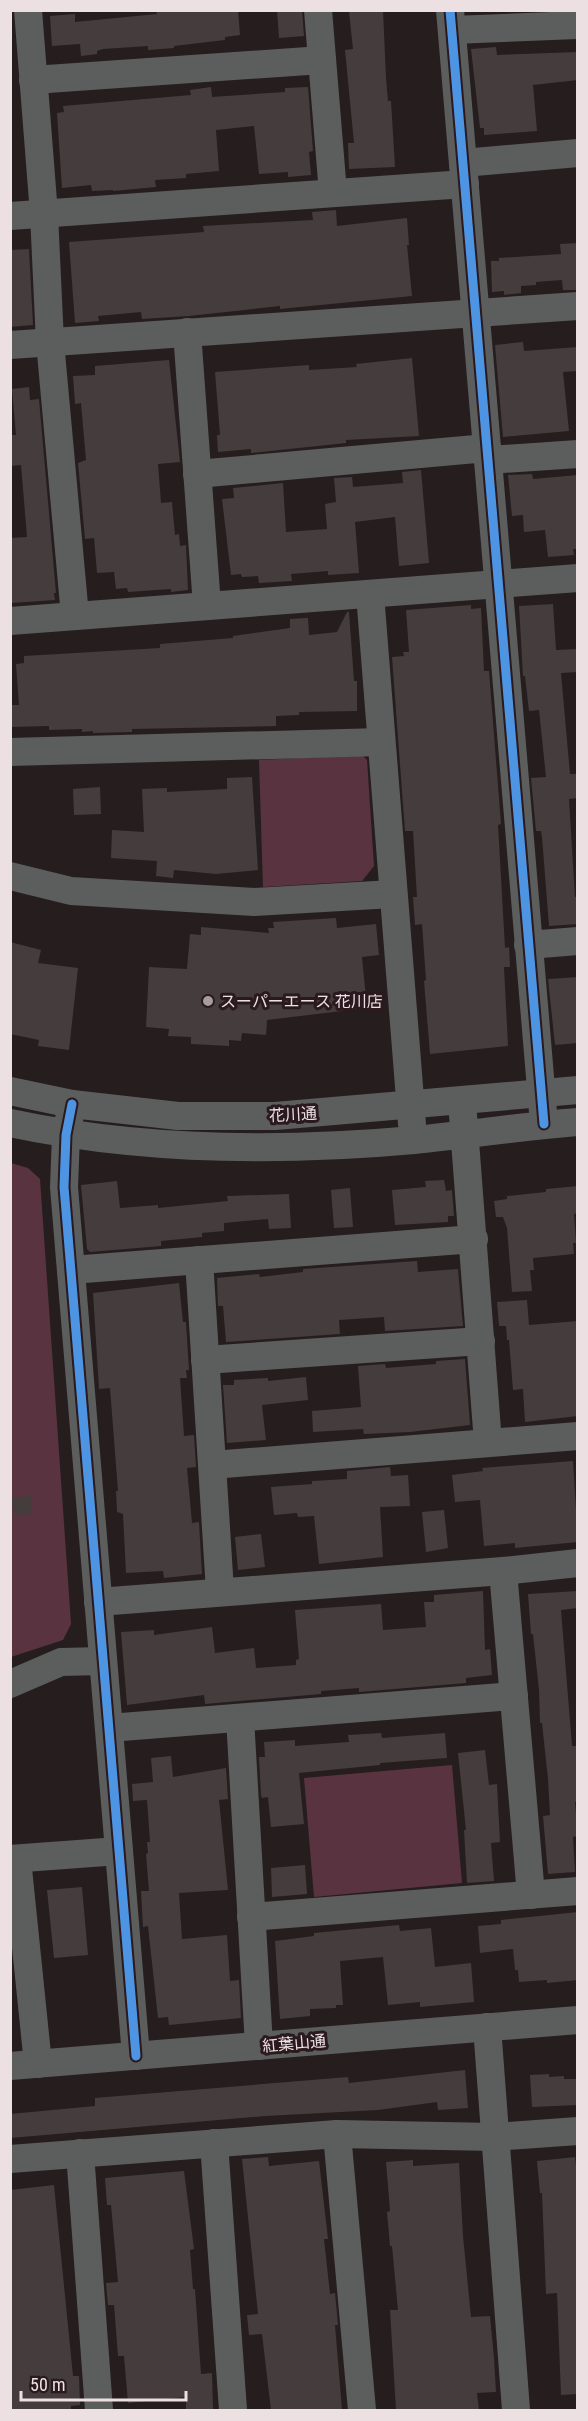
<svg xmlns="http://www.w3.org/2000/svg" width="588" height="2421" viewBox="0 0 588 2421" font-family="'Roboto Condensed','Noto Sans JP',sans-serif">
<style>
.green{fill:#593440}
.building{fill:#453c3e}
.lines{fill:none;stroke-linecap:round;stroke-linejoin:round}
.minor{stroke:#5c5e5d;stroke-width:28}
.cycleway-casing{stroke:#2a191e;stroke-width:13}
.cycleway{stroke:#4d94e3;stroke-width:9}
.poi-dot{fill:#a79c9e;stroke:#2a191e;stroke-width:2}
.labels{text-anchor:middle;stroke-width:6;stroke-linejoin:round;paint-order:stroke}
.poi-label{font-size:16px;fill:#ece0e3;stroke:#2a191e;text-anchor:start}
.street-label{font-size:16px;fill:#ece0e3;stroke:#2a191e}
</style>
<rect width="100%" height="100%" fill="#261d1f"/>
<g class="green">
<path d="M362,755L367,760L374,866L362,881L263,887L259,760Z"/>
<path d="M11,1163L28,1168L40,1179L71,1624L63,1640L11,1657Z"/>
<path d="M452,1765L462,1883L314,1897L304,1778Z"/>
</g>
<g class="building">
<path d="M156,10H238L240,35L225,37V40L174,46V48L148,50V46L103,49L97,51V54L81,56L80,44L52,46L50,16L75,14V22L157,14Z"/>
<path d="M277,10H302L304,36L279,38Z"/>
<path d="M383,10L386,78L388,101H391L395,167L349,169L348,143H354L345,50L353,49L349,12Z"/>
<path d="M496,47L497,55L578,52V80L533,85L537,131L484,135V128H480L471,49Z"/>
<path d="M211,87L212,97L285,92V88L308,87L313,151L309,152L311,175L288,177V172L259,174L254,126L216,130L219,171L186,174V178L155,180L156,187L113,191V190L92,191L91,185L62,188L57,113L64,112L63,106L191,95L190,90Z"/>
<path d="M336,210L337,226L407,218L409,245H407L412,296L280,309V306L189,316L142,319L141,312L98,316L99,321L75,323L69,242L204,232L203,226L313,220L312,212Z"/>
<path d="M578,243V290H563L562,280L536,282V285L521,286V293L504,295V291L492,292L491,261H499V258L561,254L560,244Z"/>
<path d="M29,249L33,325L10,327V250Z"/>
<path d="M523,342L524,351L578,347V371L563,372L569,431L503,437L495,345Z"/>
<path d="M412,358L419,436L346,440V443L251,453V449L218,452L217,435H220L215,372L309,365V370L357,367L356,364Z"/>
<path d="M169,360L180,462L158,464L161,503L172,502L175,535L179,534L180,546L186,545L188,590L171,592V589L128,592L127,588L116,589L114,572L97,573L94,538L85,539L78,463L86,460L81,403L75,404L73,376L95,375V366Z"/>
<path d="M29,387L30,400L39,399L56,593H54L55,600L12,603L10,538L27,537L21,465L10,466V435H16L12,389Z"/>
<path d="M421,470L429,563L399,566L395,517L355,522L359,573L328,575V571L291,574L292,581L259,583L258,576L242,577L241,574L231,575L222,499L234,498L233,488L283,483L286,532L327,529L325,504L336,502L334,478L352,477L353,487L403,483L402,472Z"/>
<path d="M532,474L533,479L578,475V549H573L574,555L548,557L545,530L524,532L523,515L512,516L508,475Z"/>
<path d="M553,604L556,650L578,649V672L561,673L570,774H578V798L569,799L575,897H578V924L549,926L542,837L541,831H536L531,778L546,777L539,710L529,711L525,676H523L519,606Z"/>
<path d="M471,605V609L481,608L484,671H489L501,824L498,825L505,948L509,947L510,967H504L508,1046L430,1054L424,981L426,980L422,924L415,925L413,897H417L413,831H405L392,657L404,656L403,652H409L406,610Z"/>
<path d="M347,612H349L354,681H357V711L299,712V715L276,716V726L132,729V732L93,733V731L82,732V729L49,730V726L10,727V705H19L16,664L24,663V656L160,648V644L233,638V636L290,628V619L308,618L309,635L337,632Z"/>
<path d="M252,777L258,870L216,874L174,870L173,878L156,876L157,861L111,858L112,830L144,832L142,789L167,788V792L227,789V778Z"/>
<path d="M100,787L101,814L74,815L73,789Z"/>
<path d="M336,918L337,928L376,924L379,955L362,957L367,1008L267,1020L266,1035L242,1033L241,1041L229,1040V1046L191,1044V1037L168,1036L169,1029L146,1027L149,967L187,969L190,934L201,935V927L269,933L268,928H274L273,922Z"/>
<path d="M10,942L41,950L38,963L78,968L69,1050L38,1046L39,1040L10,1034Z"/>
<path d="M578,977V1043L555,1045L548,979Z"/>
<path d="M444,1180L446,1191L452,1190L454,1216H448V1222L395,1225L392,1190L426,1187L425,1181Z"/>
<path d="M117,1181L120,1208L158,1205V1208L228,1201L227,1196L289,1194L291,1228L269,1229L268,1219L224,1223V1231L202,1233V1237L161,1241V1246L90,1252L87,1249L81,1185Z"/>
<path d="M578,1186V1213L574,1214L576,1243H573L574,1254L533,1258L534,1270H530L532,1291L512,1292L507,1228L503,1217H496L494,1201L507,1199V1196L546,1192V1189Z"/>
<path d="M350,1188L353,1227L334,1228L331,1190Z"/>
<path d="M417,1261L418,1272L458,1269L463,1326L385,1331L384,1317L339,1320L340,1334L226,1342L223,1306H218L217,1278L259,1274L260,1277L303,1272V1269Z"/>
<path d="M179,1283L183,1322H186L189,1370H186L187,1378H180L184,1436L194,1435L196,1467L187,1468L192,1523L199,1522L202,1574L164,1578L163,1571L126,1573L123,1514L117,1512L116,1491H118L110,1388L99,1389L93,1293Z"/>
<path d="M527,1300L529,1325L578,1321V1416L525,1422L523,1389L513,1390L509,1340H507L506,1326H499L497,1302Z"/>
<path d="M465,1359L470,1425L410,1432L364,1434L363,1429L313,1432L312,1411L361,1407L358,1366L385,1364L386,1368L436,1364V1361Z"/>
<path d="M306,1377L308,1400L262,1405L266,1440L227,1443L223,1385H234V1380L268,1378V1381Z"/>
<path d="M573,1461L578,1542L515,1548V1543L484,1546L480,1500L455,1502L452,1475L483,1471L482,1468Z"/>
<path d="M390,1467L391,1476L408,1475L410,1506L380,1507L383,1557L319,1564L314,1516L298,1517L297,1513L274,1515L271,1487L312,1484V1481L347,1479V1471Z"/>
<path d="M31,1496L32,1514L13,1515L12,1498Z"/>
<path d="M444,1510L448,1548L426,1552L422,1512Z"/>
<path d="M261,1534L265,1567L238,1570L235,1537Z"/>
<path d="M483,1591L485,1650L490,1649L492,1675L466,1678V1683L359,1692V1688L321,1691V1694L205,1704L204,1695L127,1705L121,1632L154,1630V1635L212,1627L215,1653L254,1648L256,1668L296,1665V1660L299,1659L295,1610L381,1604L383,1630L426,1627L424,1602H434V1595Z"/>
<path d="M578,1591V1608L561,1610L572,1746H576L578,1762V1802H575L578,1836L573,1837L575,1872L548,1874L543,1816L550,1815L548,1779L542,1723H540L539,1690L533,1634H531L528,1594Z"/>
<path d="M381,1733L382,1738L445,1733L447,1758L380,1763V1765L299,1773L304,1824L271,1827L268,1797L262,1798L261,1795L259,1757H265L264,1742L295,1740V1746L349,1742L348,1735Z"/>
<path d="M485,1750L489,1785L497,1784L500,1842L491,1843L494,1881L467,1883L464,1830H466L458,1753Z"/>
<path d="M171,1756L173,1777L226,1768L228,1799L219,1800L228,1890L179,1893L182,1939L227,1935L230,1981L239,1980L241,2018L169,2025L168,2017L158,2018L148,1926L143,1927L141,1891H149L146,1854L148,1853L147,1842H150L147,1800L133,1801L132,1784L153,1782L151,1758Z"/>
<path d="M305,1865L307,1894L272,1897L271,1868Z"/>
<path d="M82,1887L88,1955L54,1958L47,1890Z"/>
<path d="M578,1912V1980L547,1983V1980L519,1982L518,1970H515L513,1949L480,1953L478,1926L501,1924V1920Z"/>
<path d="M399,1925L400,1931L431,1928L435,1967L471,1963L474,2002L420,2007V2002L388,2005L383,1957L340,1961L343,2005H336V2008L310,2009V2016L280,2019L275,1941L314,1936V1933Z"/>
<path d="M465,2070L468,2108L438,2110L437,2102L378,2110L266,2116L10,2138V2114L95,2106V2098L348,2077L349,2083Z"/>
<path d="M549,2074V2077L564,2076V2079H578V2105L532,2107L530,2075Z"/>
<path d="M268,2157L269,2166L319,2161L328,2239H324L330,2294L335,2293L338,2325H335L342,2410H271L262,2334L249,2335L247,2315L258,2314L242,2159Z"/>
<path d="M575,2157L578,2183V2394L561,2395L557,2293L546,2294L542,2193H540L537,2161Z"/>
<path d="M413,2160V2166L459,2163L463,2236L471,2317L490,2316L494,2358L496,2392L477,2393L479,2410H396L390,2310H398L392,2246H390L387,2212L390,2211L386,2162Z"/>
<path d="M184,2171L194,2249L190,2250L193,2289H195L201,2374L212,2373L213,2410H186V2397L128,2403L124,2356H118L114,2305H108L106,2283L118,2282L111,2205H107L105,2178Z"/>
<path d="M54,2185L73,2376H79L80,2405L71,2406V2410H10V2190Z"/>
</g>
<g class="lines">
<g class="minor">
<path d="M28,10L44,214L50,342L75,616"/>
<path d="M318,10L333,193"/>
<path d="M450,10L544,1124"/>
<path d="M452,30L577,25L576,10"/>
<path d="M33,80L322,60"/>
<path d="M463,163L578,153"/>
<path d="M10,216L465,184"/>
<path d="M187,332L207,606"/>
<path d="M10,345L578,306"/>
<path d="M488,460L578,454"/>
<path d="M197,474L487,448"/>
<path d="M370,594L412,1124"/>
<path d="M10,621L578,578"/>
<path d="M10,752L381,742"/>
<path d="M10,876L71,891L254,902L393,894"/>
<path d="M528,945L578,941"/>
<path d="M10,1091L72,1104L178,1116H275L578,1090"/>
<path d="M72,1104L66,1135L64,1187L136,2056"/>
<path d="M463,1115L488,1443"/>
<path d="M10,1123C142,1151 281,1152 414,1140C469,1135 523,1126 578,1122"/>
<path d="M199,1260L220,1591"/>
<path d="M71,1270L474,1239"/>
<path d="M205,1360L481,1341"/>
<path d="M212,1465L578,1436"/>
<path d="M503,1571L531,1895"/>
<path d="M98,1602L503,1571L578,1563"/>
<path d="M10,1684L61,1662L103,1661"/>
<path d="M240,1718L259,2046"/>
<path d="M109,1728L514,1696"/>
<path d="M10,1859L119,1851"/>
<path d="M17,1859L38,2064"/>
<path d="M251,1917L578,1891"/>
<path d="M487,2027L516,2410"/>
<path d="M10,2066L578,2020"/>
<path d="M337,2134L362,2410"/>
<path d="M214,2143L233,2410"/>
<path d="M80,2153L99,2410"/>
<path d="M10,2159L337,2134L495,2137L578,2131"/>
</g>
<defs>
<g id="cycleway">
<path d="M450,10L544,1124"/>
<path d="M72,1104L66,1135L64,1187L136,2056"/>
</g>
</defs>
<use href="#cycleway" class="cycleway-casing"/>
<use href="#cycleway" class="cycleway"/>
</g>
<circle class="poi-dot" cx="208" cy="1001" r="6"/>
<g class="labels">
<g class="poi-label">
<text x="220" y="1007">スーパーエース 花川店</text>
</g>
<g class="street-label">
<text transform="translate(293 1114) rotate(-3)" y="6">花川通</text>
<text transform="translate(294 2043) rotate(-5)" y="6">紅葉山通</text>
</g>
</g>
<rect width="588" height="2421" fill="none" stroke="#ece0e3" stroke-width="24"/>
<path d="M21 2391v9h165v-9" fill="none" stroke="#ece0e3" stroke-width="3"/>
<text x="30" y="2391" font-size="18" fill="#ece0e3" stroke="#2a191e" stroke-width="4.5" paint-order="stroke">50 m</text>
</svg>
